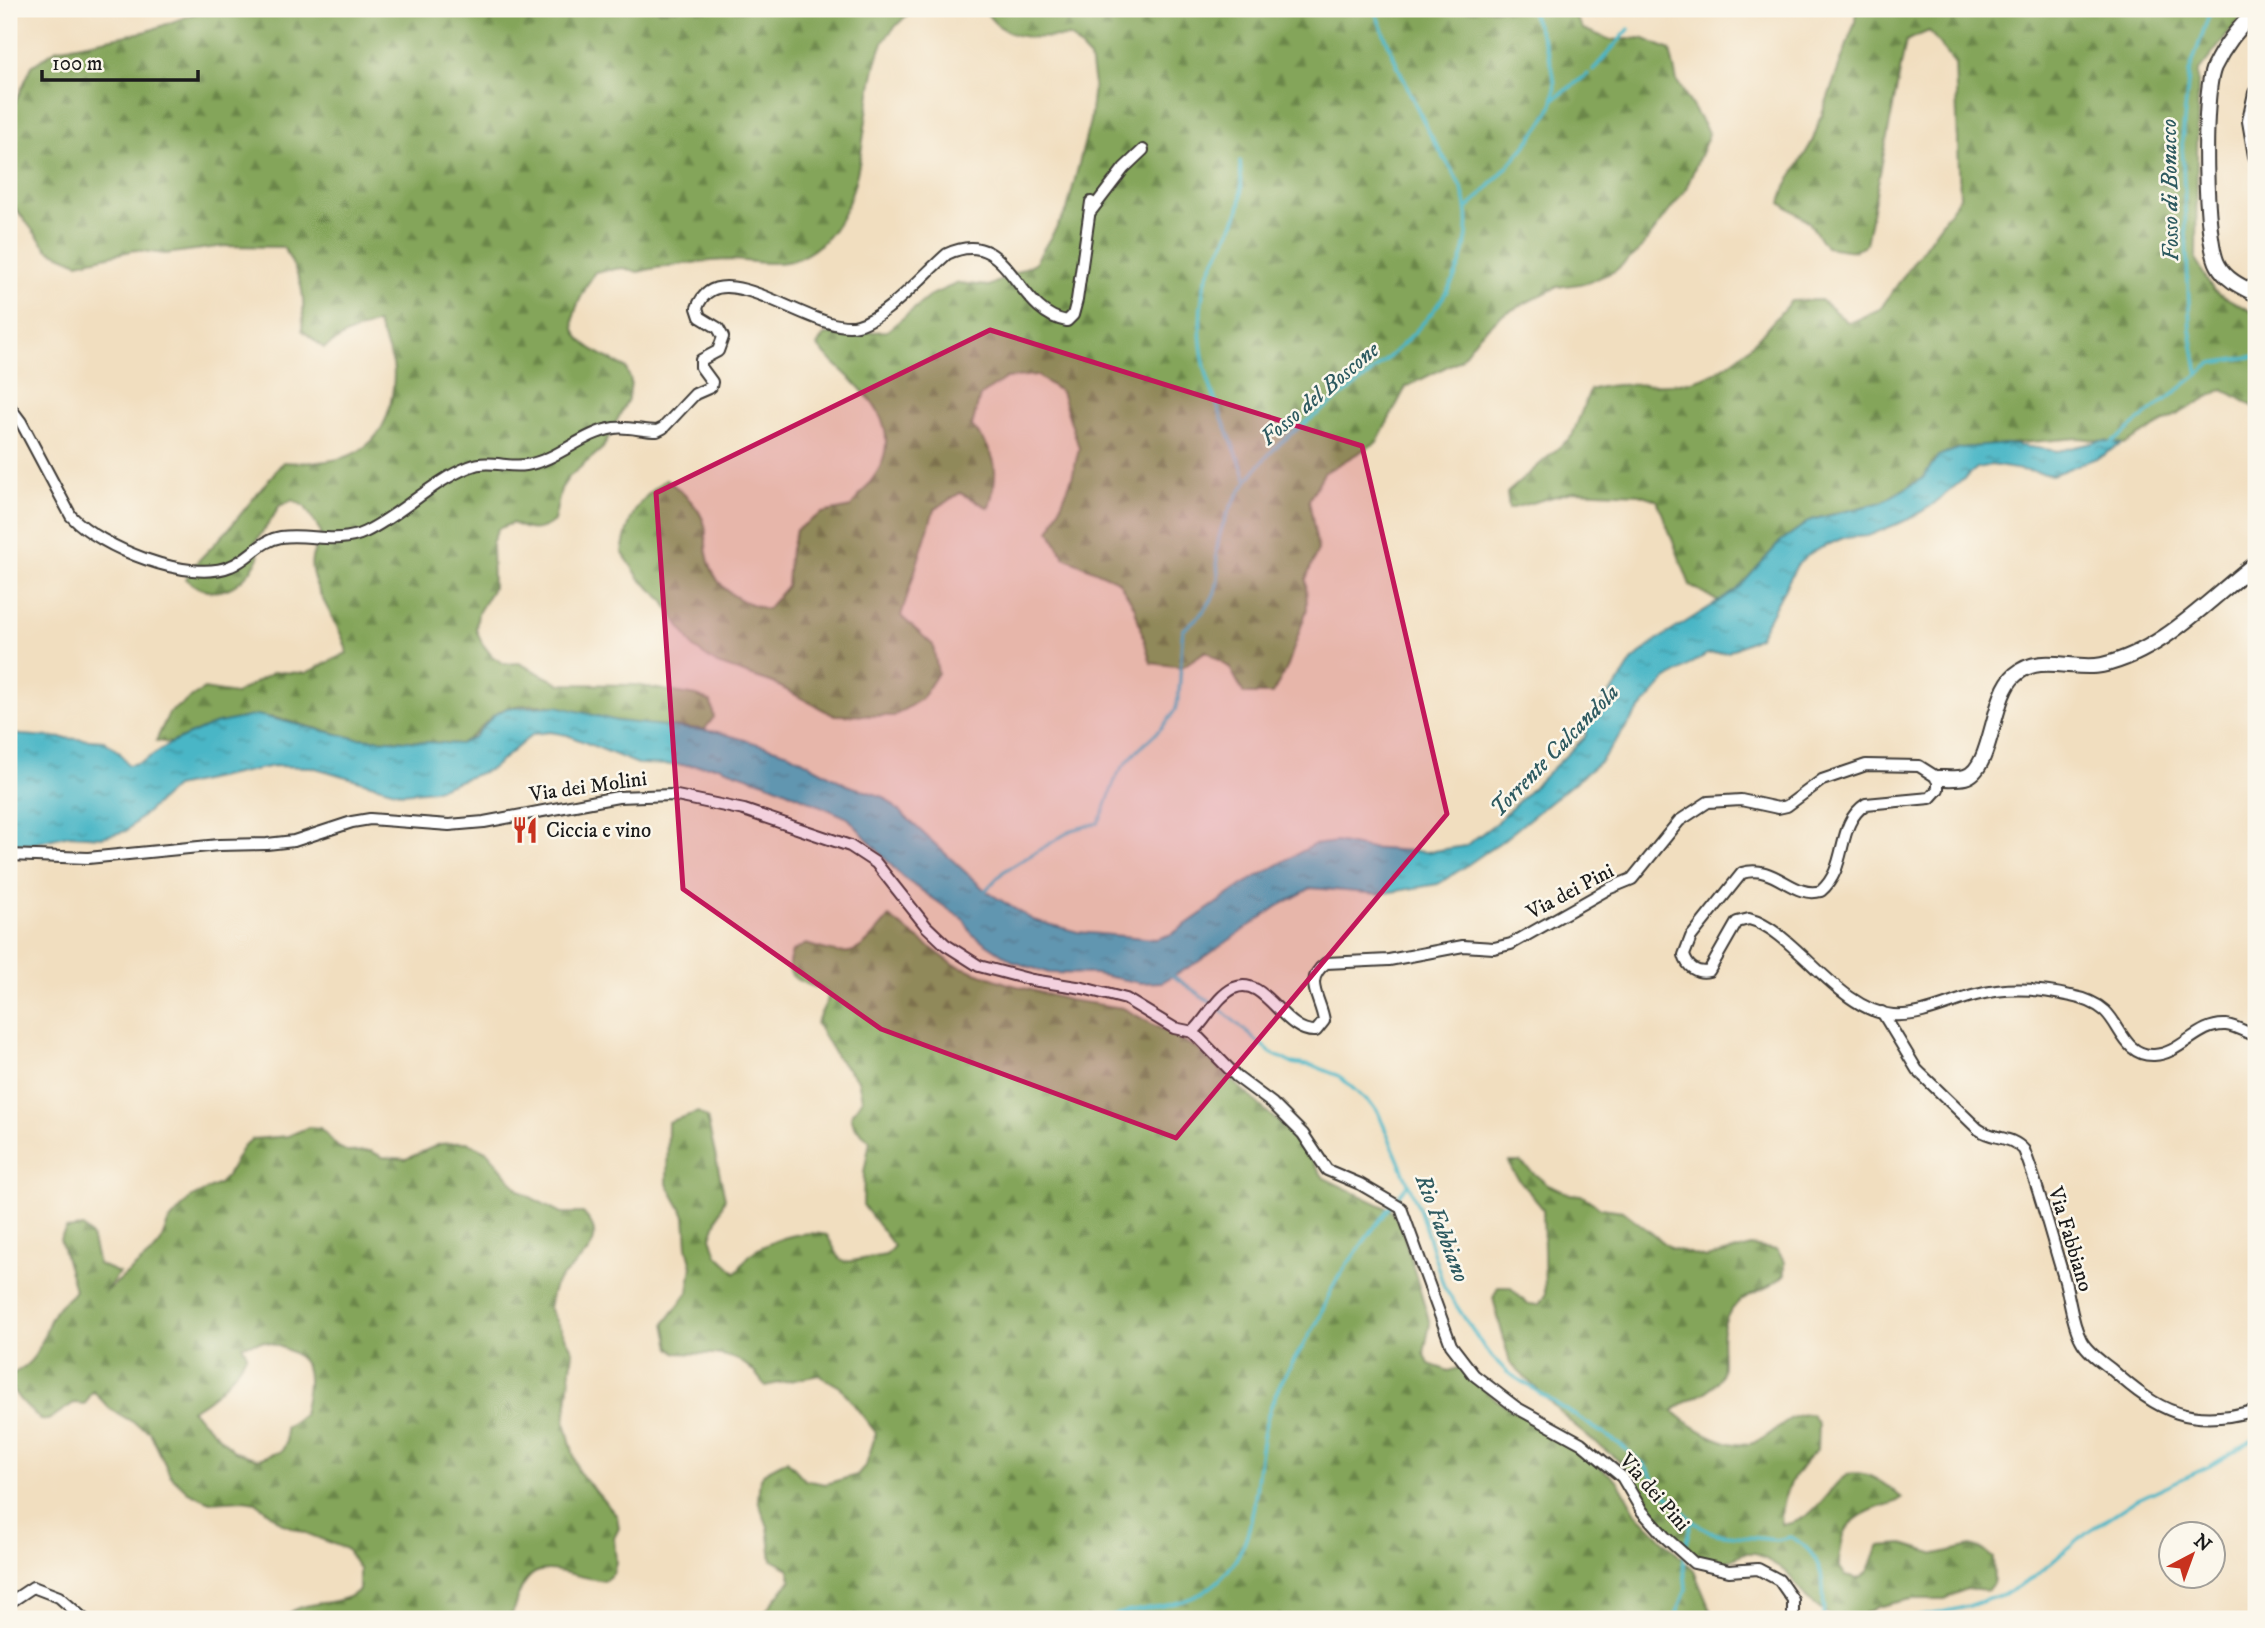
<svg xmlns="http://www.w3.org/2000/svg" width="2265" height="1628" viewBox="0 0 2265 1628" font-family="'IM FELL DW Pica',serif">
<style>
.forest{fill:url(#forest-firs);stroke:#50603b;stroke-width:2;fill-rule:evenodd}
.water{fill:url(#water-ripples);stroke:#336971;stroke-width:2}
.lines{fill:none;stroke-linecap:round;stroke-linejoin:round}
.stream{stroke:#4ab6c6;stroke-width:3.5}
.minor-casing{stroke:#3c3934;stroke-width:14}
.major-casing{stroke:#3c3934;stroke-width:18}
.minor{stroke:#fff;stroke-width:10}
.major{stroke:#fff;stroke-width:14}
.marked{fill:#c2185b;fill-opacity:0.2;stroke:#c2185b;stroke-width:5;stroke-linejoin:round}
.labels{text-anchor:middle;stroke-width:5;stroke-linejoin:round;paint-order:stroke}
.street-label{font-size:21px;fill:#1c1c1c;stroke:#fbf7ec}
.poi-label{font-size:21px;fill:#1c1c1c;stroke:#fbf7ec;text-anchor:start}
.water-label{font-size:23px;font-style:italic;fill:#2e5a60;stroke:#fbf7ec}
</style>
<defs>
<pattern id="forest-firs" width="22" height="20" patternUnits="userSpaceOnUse" patternTransform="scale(1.75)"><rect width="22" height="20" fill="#84a55a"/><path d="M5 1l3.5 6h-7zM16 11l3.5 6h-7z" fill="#6b864a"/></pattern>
<pattern id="water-ripples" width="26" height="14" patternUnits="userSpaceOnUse" patternTransform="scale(1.75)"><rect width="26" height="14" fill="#4ab6c6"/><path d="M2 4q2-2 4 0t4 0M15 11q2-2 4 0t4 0" fill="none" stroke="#3d93a0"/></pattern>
</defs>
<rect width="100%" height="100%" fill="#fbf7ec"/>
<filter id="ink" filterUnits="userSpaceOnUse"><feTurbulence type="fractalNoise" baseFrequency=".0143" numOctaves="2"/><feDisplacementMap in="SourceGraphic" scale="14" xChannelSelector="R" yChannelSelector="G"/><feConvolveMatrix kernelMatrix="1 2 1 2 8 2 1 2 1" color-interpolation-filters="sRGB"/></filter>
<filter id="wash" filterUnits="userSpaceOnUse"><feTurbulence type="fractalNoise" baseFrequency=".00686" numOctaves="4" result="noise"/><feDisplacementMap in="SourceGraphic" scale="28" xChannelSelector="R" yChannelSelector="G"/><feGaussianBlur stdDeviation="1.57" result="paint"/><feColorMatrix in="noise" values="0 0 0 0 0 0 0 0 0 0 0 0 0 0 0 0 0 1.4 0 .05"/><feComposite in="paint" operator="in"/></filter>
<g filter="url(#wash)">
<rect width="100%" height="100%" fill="#f1debf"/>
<g class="forest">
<path d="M207,9H913C904,19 887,32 882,45C856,111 875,226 797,259C778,267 753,261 733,260C709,260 661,266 638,272L623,268L595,272C559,332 567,337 626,368L631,381L629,397L603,448L569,477L561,489L554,521C539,533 529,531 512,523L498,529L492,543L493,588L478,613L476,629L482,643L492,656L504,664L519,663L560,684L636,685L697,696L711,702L714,717L705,729C676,727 647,726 618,721C581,716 545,697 507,708C488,714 478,735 460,744L354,738L272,717L214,724L171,743L156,741L169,713L204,689L235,694L274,672L306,673L347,653C343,626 306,584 312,558C314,549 319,541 321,532L305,507L293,500L279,506C273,520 263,530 255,543L259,558C242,587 215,605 186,579L193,566L227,531L283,462C334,465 380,459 391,401C393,390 395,374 393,364C389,350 382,337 377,323L349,333L324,348L302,330C306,294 302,278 283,247L225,246L165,254L135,250L78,263L48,250L9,200V116L32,66L57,49L148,31Z"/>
<path d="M984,9H1571L1583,29L1611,40L1642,38L1670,50L1677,81L1709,134L1686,189L1639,251L1615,271L1587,283L1557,287L1502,315L1480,334L1460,360L1406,387L1377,442L1324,473L1309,500L1318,550L1306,579L1307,609L1287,668L1272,694H1244L1230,668L1206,651L1182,667L1151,663L1134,606L1118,581L1064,557L1050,531L1072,478L1079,448L1061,392L1036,375L1006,378L980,396L972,426C999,457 999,469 989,508L960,493L934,510L901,616L933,645L938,673L921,699L894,716L833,715L773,683L717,664L694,648L662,599L640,579L622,552C629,515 636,502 666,479C682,492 699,505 705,525C707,534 705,544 707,553C712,586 736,602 767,609L787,586L789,557L796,530L822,513L851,507C860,494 873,481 880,467C905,413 848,381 817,346L824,335L887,331L931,295L958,283L989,286L1035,263L1067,210L1090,121L1094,85L1090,58L1070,37C1034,37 1005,44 984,9Z"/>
<path d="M1856,9H2248L2198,72L2196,261L2214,291L2256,314V408L2223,389L2125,444L2079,438L1961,448L1938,456L1923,478L1882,502L1811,520L1781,541L1737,590L1719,602L1690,585L1657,500L1639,494L1575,491L1509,509L1507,493L1572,436L1590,390C1623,379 1659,389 1692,381C1736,370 1763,332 1791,301L1821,300L1849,323L1880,309L1960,197L1955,64L1929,31L1906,41L1866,244L1854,251L1826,247L1808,221L1781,203L1786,186L1812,142L1855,22Z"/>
<path d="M889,917L953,964L1006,983L1068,1000L1123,1008L1196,1048L1298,1140L1324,1178L1391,1210L1401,1226L1430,1324L1424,1353L1429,1364L1449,1371L1461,1367L1470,1379L1501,1403L1565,1440L1618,1481L1636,1513L1694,1571L1714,1619H755L764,1613L791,1580L789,1569L772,1560L768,1527L758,1500L760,1478L766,1471L787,1460L805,1480L825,1484L857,1475L866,1465L876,1433L840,1387L819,1375L765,1386C740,1348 717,1355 676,1353L670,1348L665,1323L688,1292L692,1266L687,1247L685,1216L667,1184L668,1122L698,1112L707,1118L725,1198L711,1237L717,1255L736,1273C741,1267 747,1256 753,1252C775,1239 802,1229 827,1235L840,1259L845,1262L886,1255L894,1246L863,1205L864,1172L870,1141L854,1126L851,1116L862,1099L858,1080L837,1058L816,1023L828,999L827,991C804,982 780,982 792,952L806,944C856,960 856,955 889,917Z"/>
<path d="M309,1127L320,1128L338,1147L348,1152L371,1151L382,1157L406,1159L440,1144L467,1142L488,1152L519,1190L530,1197L561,1213H583C613,1244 576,1260 558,1281C552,1287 551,1300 549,1308L573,1351L565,1422L578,1471L617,1516L619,1528L614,1538L616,1562L613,1574L604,1581C548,1572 528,1549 511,1619H283C301,1597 339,1609 359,1590V1569L346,1549L283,1524L256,1502L243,1500L210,1502L188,1492L170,1475L150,1432L110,1409L93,1391L85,1404L74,1403L48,1420H42C25,1407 9,1393 9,1371L12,1374C48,1357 39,1329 59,1306C65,1299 71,1298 75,1290L60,1239L66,1229L83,1227L91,1236L98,1264L119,1273L104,1293L153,1252L160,1244L168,1223L190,1198L219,1184L227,1176L243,1146L253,1139L288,1136ZM264,1341C314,1357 312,1368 303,1415L285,1428L286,1442L282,1451L258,1459L235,1452L191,1410C214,1398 233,1378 247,1354L242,1345Z"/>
<path d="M1509,1162H1520L1548,1185L1569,1194L1581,1195L1601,1208L1623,1211L1671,1248L1706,1258L1751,1246L1777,1250L1785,1262V1274C1769,1292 1747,1290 1732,1309C1712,1335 1731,1363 1718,1381C1707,1396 1685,1399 1673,1411C1691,1427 1733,1454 1758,1441C1778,1432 1786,1413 1811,1414L1818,1424L1817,1450C1798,1467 1777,1498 1782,1525C1843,1516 1827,1432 1902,1498C1893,1505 1887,1504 1877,1508C1845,1520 1841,1533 1839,1566L1846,1576L1858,1579C1875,1571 1870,1559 1880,1546L1903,1544L1936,1554L1971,1546L1983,1550L1993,1558L1994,1582L1987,1591L1966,1589L1945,1599H1911L1877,1607L1856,1618L1833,1619L1806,1598L1786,1571L1755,1553H1744L1723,1563L1698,1557L1681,1543L1651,1511L1623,1464L1578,1429L1510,1363L1493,1298L1498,1287H1510L1527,1304L1539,1305L1545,1295L1543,1209L1513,1172Z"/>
</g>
<path class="water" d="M2101,441L2121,444L2104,455L2052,475L1991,465L1977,468L1931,506L1909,519L1868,536L1843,538L1812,552L1797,565L1759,637L1728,652L1707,654L1666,680L1635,715L1601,761L1502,841L1463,868L1438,884L1379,894L1311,888L1278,906L1198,962L1162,982L1141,983L1095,974L1049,973L1014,962L972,934L964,920L902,877L848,818L773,785L718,766L638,764L567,735L550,732L533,734L491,769L434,790L402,793L312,767L273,766L175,787L126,831L102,837L69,835L32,844H9V734L104,741L120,753L128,765L142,762L171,743L214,724L257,715L354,738L460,744L474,737L494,715L507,708L557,706L617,721L718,732L789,753L847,785L884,797L986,891L1033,920L1078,932L1156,939L1172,934L1244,884L1313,845L1336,842L1366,848L1427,852L1465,846L1496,823L1585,737L1589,717L1617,685L1632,661L1654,642L1737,590L1781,541L1811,520L1882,502L1923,478L1938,456L1961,448L2007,444L2058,451Z"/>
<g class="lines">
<g class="stream">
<path d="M1593,70L1629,29"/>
<path d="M1554,99L1588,74"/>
<path d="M1240,161C1241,177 1243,194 1239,209C1231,239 1208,262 1203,292C1190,369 1224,414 1247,481"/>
<path d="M1468,208C1489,187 1550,126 1554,97C1558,66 1541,36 1530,9"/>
<path d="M2198,374L2190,329L2182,140L2189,73L2211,9"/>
<path d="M2109,445L2212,363L2256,356"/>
<path d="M982,894L1003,872L1072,830L1098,823C1108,808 1109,790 1118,774C1133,749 1161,735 1175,710C1182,696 1180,648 1183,630C1200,616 1216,602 1218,579C1219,569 1215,558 1217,548C1221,518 1239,491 1257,468C1288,429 1334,405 1371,373C1419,332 1478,276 1466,205C1462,178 1439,154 1428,130C1408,90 1390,50 1374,9"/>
<path d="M1169,973L1220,1009L1271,1053L1291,1063L1314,1066L1339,1076L1377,1110L1420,1211L1444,1287L1485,1349L1507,1372L1621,1445L1645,1466L1662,1490L1695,1523L1716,1534L1777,1540L1791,1537C1825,1555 1825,1585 1823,1619"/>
<path d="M1396,1199L1407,1185"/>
<path d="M1684,1549L1692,1521"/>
<path d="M1102,1619C1140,1604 1183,1612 1216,1583C1267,1538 1250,1468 1270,1409C1280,1378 1299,1354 1315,1326C1324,1311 1328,1292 1338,1278C1355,1253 1373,1229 1391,1205"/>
<path d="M1675,1619L1686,1589L1683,1557"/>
<path d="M1909,1619L1966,1607L2009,1592L2036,1576L2087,1532L2136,1500L2210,1466L2256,1438"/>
</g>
</g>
</g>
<g filter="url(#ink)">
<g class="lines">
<defs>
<g id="minor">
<path d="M1091,211L1124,168L1143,150"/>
<path d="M9,406L21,422L71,516C100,547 189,584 231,566C249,559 261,540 281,537C309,533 338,545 365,532C402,514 431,482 469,467C489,459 507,468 526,465C558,460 582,433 614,428C628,426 642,431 657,431L663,428L695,394L711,387L712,382L701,367V360L718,351L723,337L718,328L700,317L697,308C719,248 815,337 858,325C887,317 924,274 947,254C1010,224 1014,313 1067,321L1073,315L1077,300L1091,202"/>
<path d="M9,855L88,858L219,845L267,844L294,841L352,822L370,819L449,825L484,822L618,797L672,795L744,810L850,846L876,863L926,926L946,945L979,966L1032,980L1083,988L1126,999L1174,1028L1193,1032"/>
<path d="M1882,1012L1917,1070L1978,1129C1993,1140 2011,1135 2024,1150C2040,1191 2051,1236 2064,1278C2070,1298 2071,1321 2081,1340C2087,1352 2101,1361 2111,1369C2159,1412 2191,1429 2256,1410"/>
<path d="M1193,1032C1207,1019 1216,997 1234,988C1265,974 1284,1034 1316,1031L1324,1021C1321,998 1302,981 1326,963L1389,960L1463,946L1494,948L1511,944L1610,888L1632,879L1679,821L1708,802L1741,800L1778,808L1787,806L1822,780L1866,765L1919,766L1938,778V789L1930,798L1866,804C1835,824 1849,867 1821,891C1792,899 1775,863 1742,873L1691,937L1684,955C1687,967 1697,974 1709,971L1737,922L1749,919C1794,930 1838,1011 1893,1015C1922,1017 1949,1002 1976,995C2006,987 2041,989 2071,996C2082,998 2096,1003 2105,1011C2121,1026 2125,1056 2154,1055C2181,1054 2198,1023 2226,1025C2236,1026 2247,1033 2256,1036"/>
<path d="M1193,1032L1237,1077L1272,1103L1303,1134L1327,1170L1360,1184L1401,1208L1451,1345L1474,1375L1517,1408L1581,1443L1622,1477L1642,1511L1665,1537L1694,1563L1729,1571L1758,1569L1779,1580L1793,1600V1619"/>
<path d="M9,1603L33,1587L59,1597L84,1619"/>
</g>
<g id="major">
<path d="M2256,11C2239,27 2224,46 2214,67C2202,94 2204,241 2218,265C2226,280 2242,287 2256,294"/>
<path d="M2256,93L2250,121L2256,156"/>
<path d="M1938,778C1946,778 1957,779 1965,777C1993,770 1991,695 2015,675C2039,653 2074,671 2102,665C2162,652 2209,599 2256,563"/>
</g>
</defs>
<use href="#minor" class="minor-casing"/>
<use href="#major" class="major-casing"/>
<use href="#minor" class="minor"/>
<use href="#major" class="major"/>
</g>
</g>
<path class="marked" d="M990,330L1362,446L1447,814L1176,1138L881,1029L683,889L656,493Z"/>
<defs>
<symbol id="restaurant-bare" viewBox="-9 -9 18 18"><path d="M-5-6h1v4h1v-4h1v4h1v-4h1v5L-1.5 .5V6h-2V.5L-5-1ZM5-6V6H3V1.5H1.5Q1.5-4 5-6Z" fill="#c8321e" stroke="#fbf7ec" stroke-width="2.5" paint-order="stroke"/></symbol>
</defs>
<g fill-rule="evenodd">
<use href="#restaurant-bare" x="506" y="811" width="38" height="38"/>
</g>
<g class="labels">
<g class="street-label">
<text transform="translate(588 786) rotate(-8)" y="7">Via dei Molini</text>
<text transform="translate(1570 891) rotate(-28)" y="7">Via dei Pini</text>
<text transform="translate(2071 1239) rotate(73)" y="7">Via Fabbiano</text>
<text transform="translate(1655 1492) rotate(49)" y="7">Via dei Pini</text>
</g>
<g class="poi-label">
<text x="546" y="837">Ciccia e vino</text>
</g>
<g class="water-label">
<text transform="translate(2169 190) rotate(-91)" y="8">Fosso di Bonacco</text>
<text transform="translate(1319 393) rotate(-40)" y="8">Fosso del Boscone</text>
<text transform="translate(1554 750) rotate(-46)" y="8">Torrente Calcandola</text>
<text transform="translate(1443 1228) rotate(69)" y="8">Rio Fabbiano</text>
</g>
</g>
<rect width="2265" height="1628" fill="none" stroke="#fbf7ec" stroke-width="35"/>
<g transform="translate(2192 1555) rotate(41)"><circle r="33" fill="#fbf7ec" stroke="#a29f99" stroke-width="2"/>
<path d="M0-5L12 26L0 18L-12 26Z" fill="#c8321e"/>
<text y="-10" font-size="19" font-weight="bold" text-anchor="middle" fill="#1c1c1c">N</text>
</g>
<path d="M42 70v10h156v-10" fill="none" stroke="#1c1c1c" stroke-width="3.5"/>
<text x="52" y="70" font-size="21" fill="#1c1c1c" stroke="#fbf7ec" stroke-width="5" paint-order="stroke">100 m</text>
</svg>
